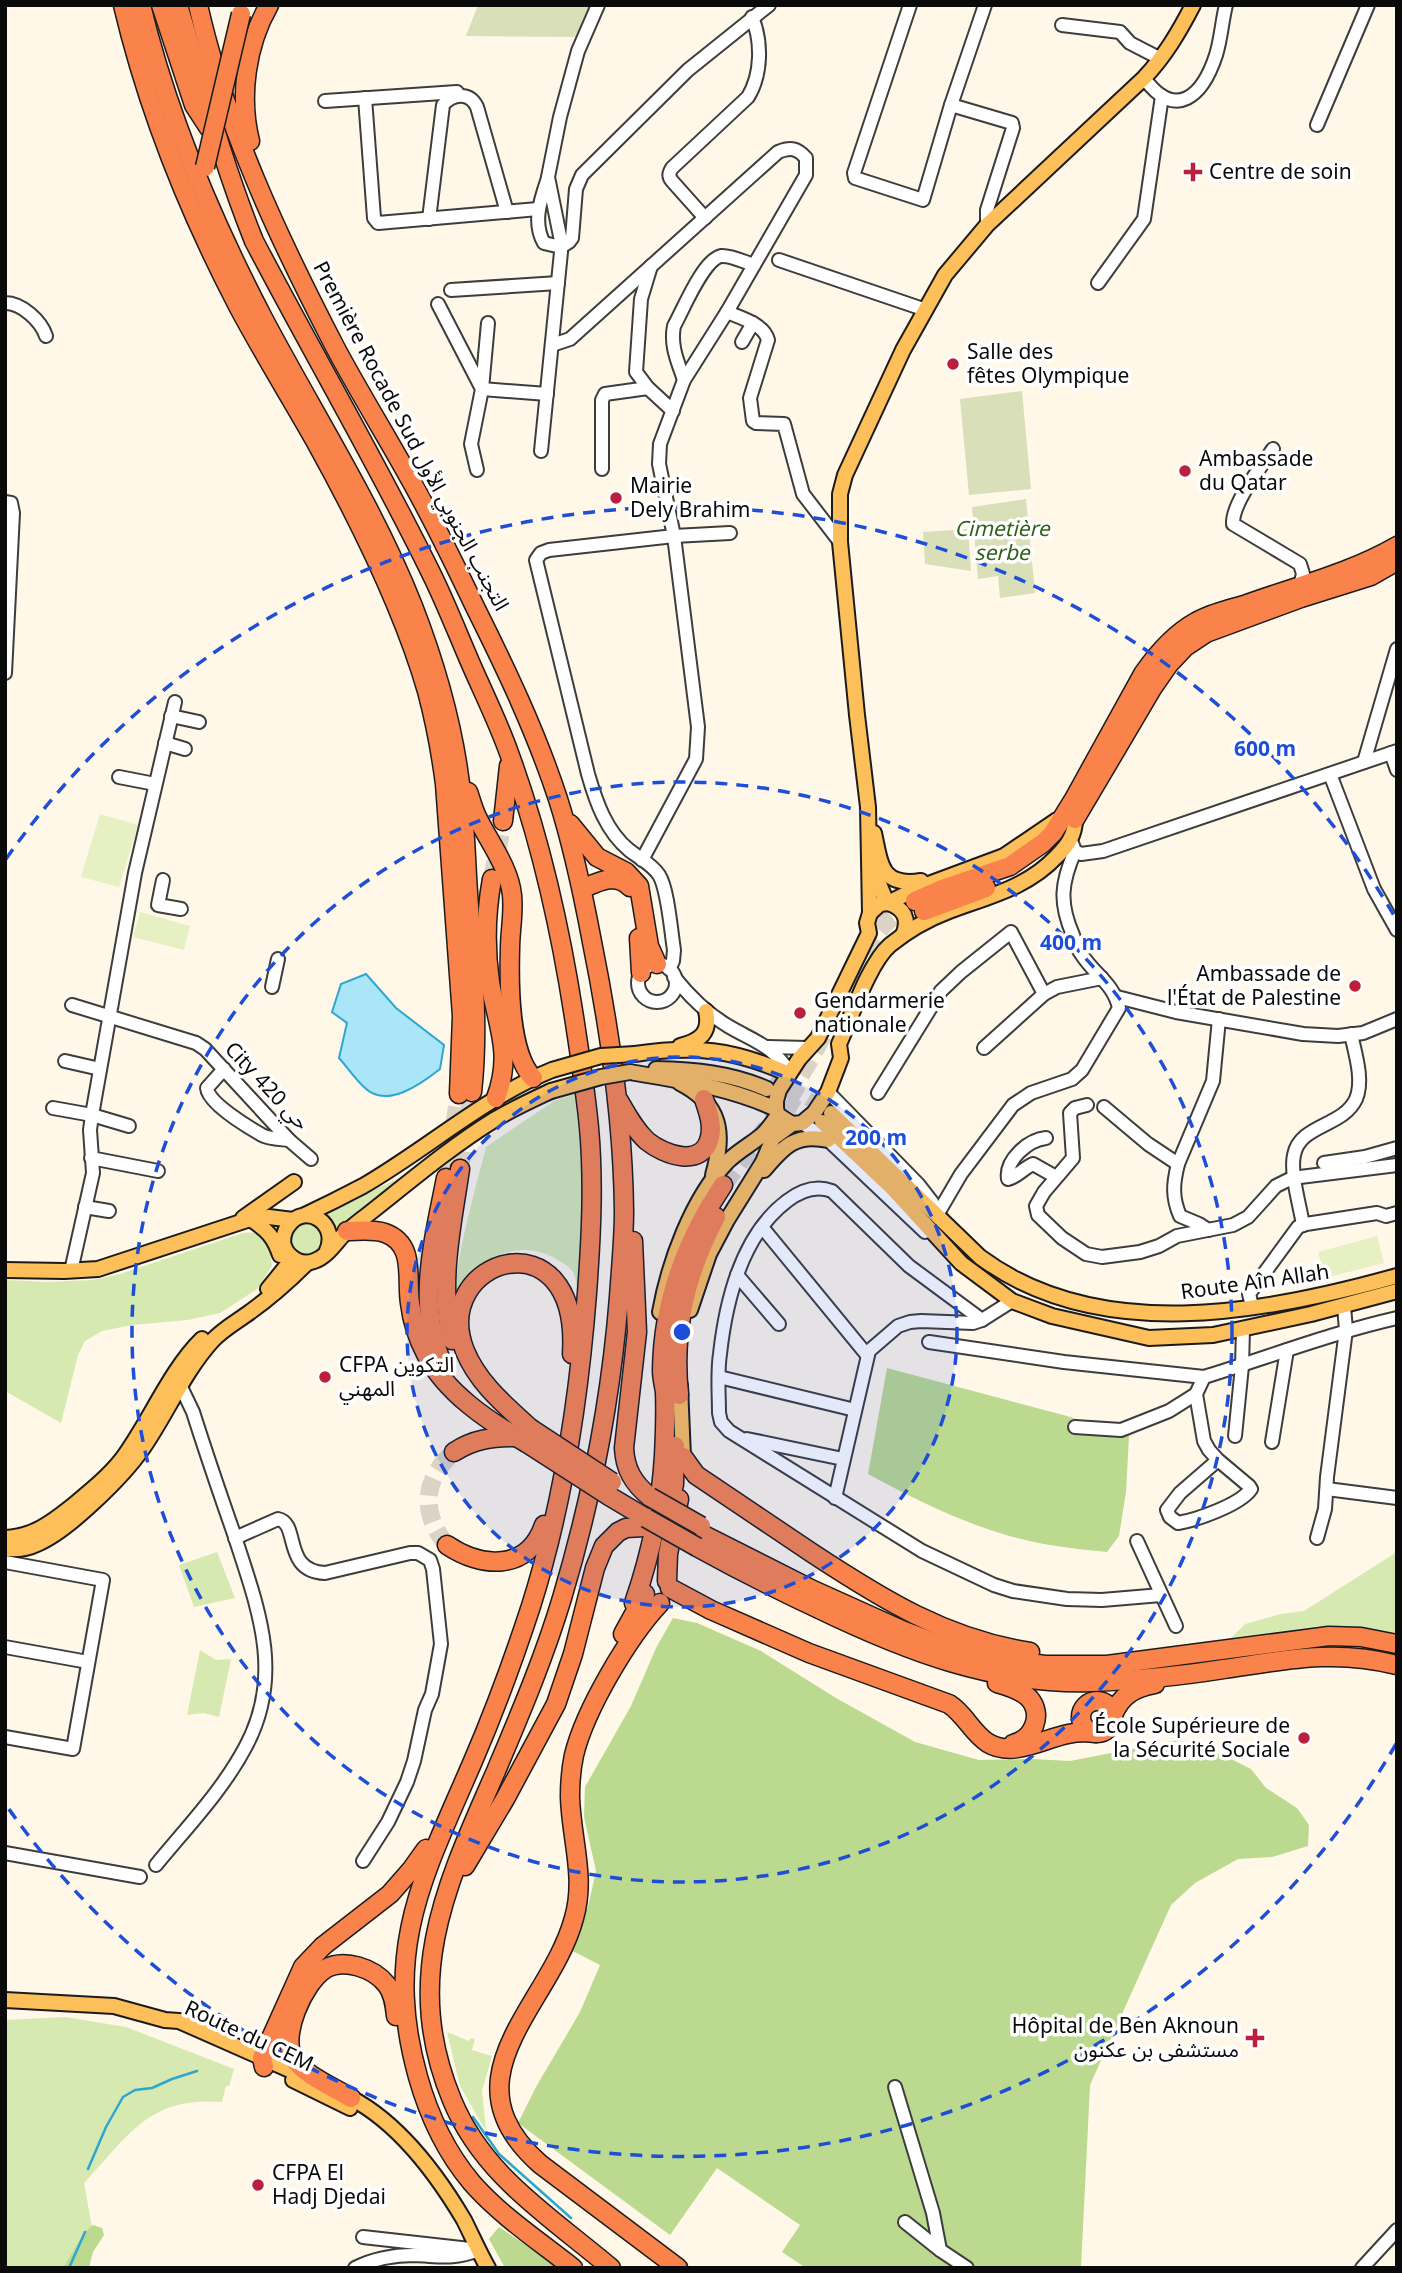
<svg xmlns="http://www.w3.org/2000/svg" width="1402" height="2273" viewBox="0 0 1402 2273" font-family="Georgia,'Noto Sans Arabic',serif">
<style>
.green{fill:#d6e9b1}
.forest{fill:#bbda8f}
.cemetery{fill:#d8dfb9}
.pitch{fill:#e7f0c3}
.water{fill:#aae5f8;stroke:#2fa6d1;stroke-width:2}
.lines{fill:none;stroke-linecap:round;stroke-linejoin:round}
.stream{stroke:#2fa6d1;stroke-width:2.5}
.major-tunnel{stroke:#dad3c6;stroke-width:14;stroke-dasharray:14 7;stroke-linecap:butt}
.highway-tunnel{stroke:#dad3c6;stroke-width:18;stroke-dasharray:18 9;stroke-linecap:butt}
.minor-casing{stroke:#3d3d3d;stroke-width:16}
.major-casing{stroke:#1b1b1b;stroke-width:18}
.highway-casing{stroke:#1b1b1b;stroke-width:21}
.minor{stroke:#fff;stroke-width:12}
.major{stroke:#fdbf59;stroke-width:14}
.highway{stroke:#f9834b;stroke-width:18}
.major-bridge-casing{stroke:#1b1b1b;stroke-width:18;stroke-linecap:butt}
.highway-bridge-casing{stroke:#1b1b1b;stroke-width:21;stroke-linecap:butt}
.major-bridge{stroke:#fdbf59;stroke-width:14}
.highway-bridge{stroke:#f9834b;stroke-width:18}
.ring{fill:none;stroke:#1d4ed8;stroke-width:3.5;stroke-dasharray:12 9}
.poi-dot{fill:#bc1f3c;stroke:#fff;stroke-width:2.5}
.labels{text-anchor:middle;stroke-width:7;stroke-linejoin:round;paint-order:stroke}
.poi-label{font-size:21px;fill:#0a0a0a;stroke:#fff;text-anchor:start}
.street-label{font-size:21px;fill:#0a0a0a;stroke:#fff}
.park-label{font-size:21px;font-style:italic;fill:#32621a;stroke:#fff}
.centre{fill:#1d4ed8;stroke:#fff;stroke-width:3.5}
.ring-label{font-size:21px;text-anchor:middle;font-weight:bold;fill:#1d4ed8;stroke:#fff;stroke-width:7;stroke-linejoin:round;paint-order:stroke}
</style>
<rect width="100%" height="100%" fill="#fff7e7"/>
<g class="green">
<path d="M575,1094L584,1196L578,1293C577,1287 576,1278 573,1272C569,1266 563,1263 556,1259C525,1240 486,1253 465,1281C457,1291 455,1304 452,1317C455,1259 472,1203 486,1147L554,1101Z"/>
<path d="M480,1127L333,1236L322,1215L401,1177Z"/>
<circle cx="306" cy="1239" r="16"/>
<path d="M260,1232L269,1243L272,1266L257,1289L220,1313L188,1320L132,1325L102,1331L85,1341L78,1355L61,1423L5,1391V1280L47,1282L93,1280L120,1274L243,1233Z"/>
<path d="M217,1552L235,1598L194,1607L179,1565Z"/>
<path d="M1397,1552V1633L1369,1629L1320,1626L1231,1638L1245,1624L1281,1614L1304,1611Z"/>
<path d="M200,1650L216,1660L231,1659L219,1717L204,1713L187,1715Z"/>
<path d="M65,2017L126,2027L234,2069L229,2086H226L222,2102C149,2096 129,2135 84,2183L93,2233L81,2268H5V2020Z"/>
<path d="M447,2032L469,2041L471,2038L475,2039L472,2050L492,2056L482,2091L486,2131L460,2086Z"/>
</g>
<g class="forest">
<path d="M887,1368L1067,1416L1129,1436L1126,1492L1119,1536L1107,1552C1073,1549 1039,1545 1006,1535C958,1521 912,1498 868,1474Z"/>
<path d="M673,1618L697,1623L761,1651L836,1698L915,1742L979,1760L1033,1759L1070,1761L1178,1740L1225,1756L1251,1769L1266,1788L1297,1808L1309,1825L1308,1846L1272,1857L1238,1859L1195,1883L1171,1905L1090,2085L1081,2268H806L782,2252L800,2225L717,2168L670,2235L518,2123L536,2087L580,2012L600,1965L567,1948L588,1907L596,1871L584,1817L585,1787L631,1706L656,1648Z"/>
<path d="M93,2225L102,2228L104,2235L93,2252L89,2268H63L85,2232Z"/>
<path d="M499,2227L555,2265L558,2268H505L489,2239Z"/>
</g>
<g class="cemetery">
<path d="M478,5H593L585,18L578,37L466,36Z"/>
<path d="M1022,391L1031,489L969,495L960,399Z"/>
<path d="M1026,499L1035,593L1000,598L998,576L978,579L972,507Z"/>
<path d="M968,529L971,571L925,564L923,532Z"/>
</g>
<g class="pitch">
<path d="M100,814L138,825L119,887L81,877Z"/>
<path d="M140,912L190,926L184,950L133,937Z"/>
<path d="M1377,1236L1384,1263L1325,1278L1318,1252Z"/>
</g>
<path class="water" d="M366,974L396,1008L444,1045L440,1069C421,1084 387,1109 365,1088C355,1079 348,1068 339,1058L347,1023L332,1012L341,984Z"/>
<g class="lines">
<g class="stream">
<path d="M473,2117L499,2154L571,2218"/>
<path d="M88,2169L106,2127L123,2097L135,2090L152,2088L172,2079L197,2071"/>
<path d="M69,2268L85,2232"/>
</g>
<g class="major-tunnel">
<path d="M772,1077L830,1112"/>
<path d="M768,1090L820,1121"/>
</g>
<g class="highway-tunnel">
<path d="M492,879L503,821"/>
<path d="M865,953C880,925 889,918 915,901"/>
<path d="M460,1169L472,1092"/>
<path d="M446,1178L459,1094"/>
<path d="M723,1185C761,1136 798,1087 825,1031"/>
<path d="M447,1545C420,1514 423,1478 454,1452"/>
</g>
<defs>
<g id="minor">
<path d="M910,5L854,173L855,178L923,200L951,105"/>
<path d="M985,5L951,105L1012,123L1013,128L987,210V225"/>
<path d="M1062,25L1120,32L1130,43L1161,59"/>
<path d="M1144,78C1176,122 1203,95 1216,55C1221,39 1222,21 1226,5"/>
<path d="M365,98L374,218L378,223L538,209"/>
<path d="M325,101L457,92"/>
<path d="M1317,125L1368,5"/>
<path d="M548,178C541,199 532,222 544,243L561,247L569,242L572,238L576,189L582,175L688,70L769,5"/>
<path d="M705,218L672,181C668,176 669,173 672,168L748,97C762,74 762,41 752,17"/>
<path d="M429,219L443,105C453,93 470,92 477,107L507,212"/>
<path d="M779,260L926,310"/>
<path d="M651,266L641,299L636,372L648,388L673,411"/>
<path d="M1098,283L1144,219L1162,96"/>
<path d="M451,290L558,283"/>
<path d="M5,303C22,303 41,321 46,336"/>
<path d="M438,304L482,389L471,444L477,470"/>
<path d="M727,312C741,318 764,324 768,340L750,398L753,421L756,423L784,424L803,494L840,542"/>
<path d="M488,323L482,389L547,394"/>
<path d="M742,342L753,323"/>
<path d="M552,345L570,339L778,152C791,147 797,148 806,158V175L727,312L684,380L660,444L659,464L674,536L698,727L696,759L642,860"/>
<path d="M684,380C678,362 670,346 674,326C683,310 703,260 721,256C731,255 744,262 754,265"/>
<path d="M1273,449C1261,467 1232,503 1233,524L1300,564L1303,574L1300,585"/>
<path d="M541,451L561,252V241L548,177L560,117L578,51L598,5"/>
<path d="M602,469V400L605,394L648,388"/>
<path d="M5,502L11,503L13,513L5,673"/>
<path d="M171,716L199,722"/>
<path d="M165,743L185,749"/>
<path d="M1391,753L1397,770"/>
<path d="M1364,762L1397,649"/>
<path d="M1330,774L1374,889L1397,930"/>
<path d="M119,777L155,784"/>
<path d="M1072,843L1075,851L1081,854L1103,851L1397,751"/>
<path d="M163,880L158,905L181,909"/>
<circle cx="657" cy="983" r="19"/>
<path d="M669,969L673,961L674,950C671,932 668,889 659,875C652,864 639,858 629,850C606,831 596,802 588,774L536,560L541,553L549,550L674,536L730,533"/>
<path d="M674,977C690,997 706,1013 728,1026C755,1042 770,1044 790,1072"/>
<path d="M272,987L278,959"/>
<path d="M1117,997L1176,1012L1303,1034L1338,1036L1363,1033L1397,1019"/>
<path d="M72,1005L196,1043L205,1049L289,1140L311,1159"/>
<path d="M768,1047L807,1048"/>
<path d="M984,1048L1044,994L1057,987L1102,978"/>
<path d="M65,1061L100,1069"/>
<path d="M224,1069L207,1088C208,1103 248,1127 262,1135C269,1139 281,1139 289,1140"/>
<path d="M828,1092L918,1184L932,1202L936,1211"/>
<path d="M878,1093L941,991L961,972L1011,932L1044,994"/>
<path d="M1087,1105L1075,1108L1070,1113L1073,1158L1044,1192L1036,1206L1038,1215L1062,1238L1086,1254L1102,1257L1140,1252L1159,1246L1177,1236L1233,1225L1248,1217L1276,1186L1292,1178L1397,1165"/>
<path d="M1104,1107L1148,1144L1178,1164C1173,1184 1172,1197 1180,1216L1199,1224L1208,1230"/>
<path d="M53,1108L92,1115L129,1126"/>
<path d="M802,1123L828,1140L925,1232"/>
<path d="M1046,1138C1028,1140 1005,1160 1008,1179C1017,1177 1024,1168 1033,1164L1056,1177"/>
<path d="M91,1158L158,1171"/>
<path d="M1324,1163L1365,1157L1397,1148"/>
<path d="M1178,1164L1213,1081L1219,1019"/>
<path d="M85,1207L109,1211"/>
<path d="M937,1215L961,1174L1013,1105L1031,1093L1072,1079L1082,1070L1119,1008C1114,984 1094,974 1082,955C1078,950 1075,942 1073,935C1059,903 1061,883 1075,851"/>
<path d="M1303,1225C1300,1206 1290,1173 1294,1155C1300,1124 1343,1127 1356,1099C1364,1080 1355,1053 1351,1034"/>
<path d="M762,1227L867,1355"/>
<path d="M71,1271L93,1173L90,1130L92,1115L135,873L175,702"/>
<path d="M737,1275L779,1324"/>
<path d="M1252,1306L1249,1294L1298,1227L1306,1224L1377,1213L1386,1216L1397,1213"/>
<path d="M982,1320L909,1266L832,1191C816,1185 800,1191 787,1201C742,1235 726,1300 720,1354C717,1373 719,1394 719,1413L721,1422L729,1431L922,1551L994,1585L1013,1591L1067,1599L1102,1600L1161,1595"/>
<path d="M929,1342L1064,1362L1204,1377"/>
<path d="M719,1377L855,1410"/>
<path d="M1075,1427L1121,1430L1169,1411L1196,1394"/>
<path d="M1235,1436L1242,1366L1243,1329"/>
<path d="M747,1439L843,1459"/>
<path d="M1272,1442L1287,1350"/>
<path d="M1218,1460L1180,1493L1167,1510L1170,1517L1178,1523C1196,1520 1240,1505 1251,1489L1249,1486L1218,1460L1209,1450L1204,1441L1196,1394L1204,1377C1269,1357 1331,1333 1397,1318"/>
<path d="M1327,1489L1397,1498"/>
<path d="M835,1498L869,1351L898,1326L910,1322L921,1321L973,1323L982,1320L1012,1301"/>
<path d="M235,1538L278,1519C300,1523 282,1571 325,1573L410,1553H418L430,1560L433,1569L441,1644L432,1694L425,1710L414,1761L407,1782L388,1822L363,1861"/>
<path d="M1317,1538L1325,1509L1327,1477L1346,1330L1344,1306"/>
<path d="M1137,1541L1176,1626"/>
<path d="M5,1562L103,1580L73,1749L5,1737"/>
<path d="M5,1647L88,1662"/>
<path d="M5,1853L140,1877"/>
<path d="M156,1865C187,1827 223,1790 246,1746C285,1673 257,1606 234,1534C220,1494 206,1453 193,1412L181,1387"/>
<path d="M895,2087L933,2213L940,2250"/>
<path d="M905,2222L940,2250L967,2268"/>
<path d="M355,2268C373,2259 393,2255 414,2255C441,2256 451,2260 479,2250L363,2237"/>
<path d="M1362,2268L1397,2230"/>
</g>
<g id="major">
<path d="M874,833C881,865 881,887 921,881"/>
<path d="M873,869L887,903"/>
<path d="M888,903C904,908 910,919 903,935"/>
<path d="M870,913L880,904L888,903L918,888L1004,856L1057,820"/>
<path d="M680,1046C700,1041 711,1033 706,1011"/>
<path d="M635,1054C694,1045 733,1049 789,1074"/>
<path d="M656,1069C695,1070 731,1073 767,1089"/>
<path d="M630,1072C681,1081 729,1087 776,1109"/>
<path d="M680,1083C721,1104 725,1133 713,1175"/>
<path d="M831,1113L980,1257C1099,1345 1265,1313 1397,1276"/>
<path d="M822,1122L892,1188L961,1263L1012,1301L1052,1316L1149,1338L1213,1335L1311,1314L1397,1291"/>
<path d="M792,1124L778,1115L776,1109V1101L779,1090L799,1059L818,1038L869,933L867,923L870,913L868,807L857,715L840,542V494L845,475L903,350L945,275L987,225L1144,78C1165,56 1179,32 1193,5"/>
<path d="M764,1170C784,1146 796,1133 828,1140"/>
<path d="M305,1215C324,1206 344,1196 363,1186C427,1149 483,1098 552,1070"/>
<path d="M243,1218L294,1182"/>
<path d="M252,1220C267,1230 274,1237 280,1255"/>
<path d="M326,1253C341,1224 305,1201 288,1226C284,1231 282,1240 284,1246C288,1258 302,1266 314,1261C327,1257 336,1242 345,1233C352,1227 359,1221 366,1216C408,1183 449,1148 494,1120C512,1109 532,1100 551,1091"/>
<path d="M5,1270L64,1271L98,1269L247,1220L269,1217L293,1220"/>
<path d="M268,1289L293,1258"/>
<path d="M690,1310L709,1254L727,1220L763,1162L773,1138L792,1124L802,1123L814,1113L828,1092L841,1058L839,1044C851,1018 869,963 890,945C907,931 928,919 949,911C989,896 1027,888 1057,856C1068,845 1075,835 1075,819"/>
<path d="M660,1312C669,1262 692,1199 727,1162C738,1151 750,1145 761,1136C768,1130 773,1122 778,1115"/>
<path d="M680,1385L683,1457"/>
<path d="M5,1538C32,1537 51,1523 71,1507C89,1492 108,1477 122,1459C149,1423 170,1370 202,1339"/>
<path d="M5,1549C16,1550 27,1549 37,1544C68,1531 123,1477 143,1448C167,1413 184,1372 212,1341C223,1329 238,1321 250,1312C271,1297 289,1281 307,1263"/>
<path d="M5,2000L114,2006L165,2020L179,2021L308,2078"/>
<path d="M293,2080L350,2108"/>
<path d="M343,2094C395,2118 435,2171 464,2220C472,2236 479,2252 488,2268"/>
</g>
<g id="highway">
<path d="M123,5C148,111 188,210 238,306C263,353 291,398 317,444C359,520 403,608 427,691C435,721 441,753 445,784L462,1016L459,1094"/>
<path d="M141,5C167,115 211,218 263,318C313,413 373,505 413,606C437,668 456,735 462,802C466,837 466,872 469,906C473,968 479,1030 472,1092"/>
<path d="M161,5L194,105L209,128"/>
<path d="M178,5C202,85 223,164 254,241C312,352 375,459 430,571C445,601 457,632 470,662C483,692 498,722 509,753C542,843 562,935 576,1030C581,1063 586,1095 589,1128C594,1183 591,1239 587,1293C579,1398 563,1505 531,1606C514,1658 495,1710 473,1761C424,1875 382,1948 418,2077C429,2116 445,2151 472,2183C501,2216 539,2241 573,2268"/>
<path d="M198,5C225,125 279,239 335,347C360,394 389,440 414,486C436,526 456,567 475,607C506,669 536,732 558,799C573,846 583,894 592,942C610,1031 623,1120 624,1211C624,1239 621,1268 619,1297C611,1399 591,1501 562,1598C544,1658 520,1714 496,1771C447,1883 401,1977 452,2100C483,2176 551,2217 611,2268"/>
<path d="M250,141C239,97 246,45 269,5"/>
<path d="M468,792C471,800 473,809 477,817C489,842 509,867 512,895C514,913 510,931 510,949C509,983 509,1053 533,1078"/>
<path d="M1075,819L1153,687L1169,664L1185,647L1206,633L1301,598L1371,576L1397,561"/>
<path d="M503,821L509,766"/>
<path d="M570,824L597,857L626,872L639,886L649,946L657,964"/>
<path d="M492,879C486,912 485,948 490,982C497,1026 513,1052 496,1098"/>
<path d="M582,889C598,882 616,872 630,887"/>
<path d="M915,901L942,889L1010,866L1043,843L1053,833L1074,799L1143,674C1157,654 1174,634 1196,622C1211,613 1231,609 1247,604C1297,586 1350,573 1397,546"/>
<path d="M924,911L986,888"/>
<path d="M639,938L641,973"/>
<path d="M619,1101C627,1115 635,1130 647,1141C664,1155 703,1169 710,1137C713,1124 708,1111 704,1099"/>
<path d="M347,1231C359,1231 373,1229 385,1233C416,1244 406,1278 410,1303C412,1320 418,1339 426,1354C446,1393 488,1421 525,1442"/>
<path d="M633,1241L637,1332L624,1448C625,1469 633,1483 650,1497"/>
<path d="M452,1340C438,1283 452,1225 460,1169"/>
<path d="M444,1367C415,1307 434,1240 446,1178"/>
<path d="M679,1395C672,1330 686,1274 716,1217"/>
<path d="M530,1428C505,1405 478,1383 465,1351C428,1258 581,1211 572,1354"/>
<path d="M454,1452C474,1439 492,1437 516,1437"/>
<path d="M683,1457L696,1475C735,1501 773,1527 812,1553C882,1599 946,1639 1030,1652"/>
<path d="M609,1496L646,1518"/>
<path d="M668,1512L674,1484L675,1446"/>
<path d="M700,1533L813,1590L904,1631L938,1644L991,1658L1045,1665H1107L1329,1636L1361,1637L1397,1644"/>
<path d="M447,1545C481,1568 528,1572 544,1525"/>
<path d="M697,1547C737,1569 778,1590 819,1609C906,1651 994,1685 1092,1682C1136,1680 1181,1676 1224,1669C1286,1660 1334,1649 1397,1665"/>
<path d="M667,1581L668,1554L679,1499"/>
<path d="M670,1588L711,1610L809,1653L949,1704C965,1714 972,1733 988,1743C1013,1758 1043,1739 1068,1734C1077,1732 1087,1732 1096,1733"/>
<path d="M634,1603C650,1557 661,1505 664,1456C665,1435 666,1413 665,1392C664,1385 662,1378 662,1370C663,1303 686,1240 723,1185"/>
<path d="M660,1603C628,1637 585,1710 574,1755C571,1769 570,1783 570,1797C571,1838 586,1877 574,1918C551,2005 441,2077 540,2164L678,2268"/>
<path d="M623,1634L645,1594"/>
<path d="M997,1683C1008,1686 1021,1690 1029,1698C1044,1715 1033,1739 1013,1744"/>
<circle cx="1097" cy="1717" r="16"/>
<path d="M1113,1715C1121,1695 1134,1688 1155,1684"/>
<path d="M465,1866L505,1799L556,1704L573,1654L595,1568L604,1546L618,1532L626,1528L644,1527"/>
<path d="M264,2067L262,2058L303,1967L323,1946L390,1894L411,1870L426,1849"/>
<path d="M351,2098C335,2088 304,2075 294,2059C279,2037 304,1982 325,1969C344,1958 374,1968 387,1985C394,1994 395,2006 396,2016"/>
</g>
</defs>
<use href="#minor" class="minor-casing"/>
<use href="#major" class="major-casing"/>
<use href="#highway" class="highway-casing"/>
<use href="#minor" class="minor"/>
<use href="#major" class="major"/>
<use href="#highway" class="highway"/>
<defs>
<g id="major-bridge">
<path d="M552,1070L601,1056L635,1054"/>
<path d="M551,1091L601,1077L630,1072"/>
</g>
<g id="highway-bridge">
<path d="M205,167L241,14"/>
<path d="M530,1428L612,1482"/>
<path d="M525,1442L609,1496"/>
<path d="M650,1497L701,1526"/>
<path d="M646,1518L697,1547"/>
</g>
</defs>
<use href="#major-bridge" class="major-bridge-casing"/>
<use href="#highway-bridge" class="highway-bridge-casing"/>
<use href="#major-bridge" class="major-bridge"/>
<use href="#highway-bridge" class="highway-bridge"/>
</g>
<circle cx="682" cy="1332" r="275" fill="#1d4ed8" fill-opacity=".12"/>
<g class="ring">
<circle cx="682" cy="1332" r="275"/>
<circle cx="682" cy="1332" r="550"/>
<path d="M1396 1744A825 825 0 0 1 6 1805M6 859A825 825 0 0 1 1396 919"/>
</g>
<g class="poi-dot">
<path d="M1189.5 161.5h7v7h7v7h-7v7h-7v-7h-7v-7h7z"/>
<circle cx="953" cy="364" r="7"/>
<circle cx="1185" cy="471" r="7"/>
<circle cx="616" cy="498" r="7"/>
<circle cx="1355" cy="986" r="7"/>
<circle cx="800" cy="1013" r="7"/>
<circle cx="325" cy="1377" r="7"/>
<circle cx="1304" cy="1738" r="7"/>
<path d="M1251.5 2027.5h7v7h7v7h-7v7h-7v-7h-7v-7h7z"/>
<circle cx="258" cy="2185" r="7"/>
</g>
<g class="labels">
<g class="poi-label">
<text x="1209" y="179">Centre de soin</text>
<text x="967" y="359">Salle des<tspan x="967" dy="24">fêtes Olympique</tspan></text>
<text x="1199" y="466">Ambassade<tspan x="1199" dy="24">du Qatar</tspan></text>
<text x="630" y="493">Mairie<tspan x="630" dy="24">Dely Brahim</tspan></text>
<text x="1341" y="981" text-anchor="end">Ambassade de<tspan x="1341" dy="24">l'État de Palestine</tspan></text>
<text x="814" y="1008">Gendarmerie<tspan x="814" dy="24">nationale</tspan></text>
<text x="339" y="1372">CFPA التكوين<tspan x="339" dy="24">المهني</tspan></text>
<text x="1290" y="1733" text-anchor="end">École Supérieure de<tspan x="1290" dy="24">la Sécurité Sociale</tspan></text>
<text x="1239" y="2033" text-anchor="end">Hôpital de Ben Aknoun<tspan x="1239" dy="24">مستشفى بن عكنون</tspan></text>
<text x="272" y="2180">CFPA El<tspan x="272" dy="24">Hadj Djedai</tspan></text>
</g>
<g class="street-label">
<text transform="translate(411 436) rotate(62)" y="7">Première Rocade Sud التجنب الجنوبي الأول</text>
<text transform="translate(267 1086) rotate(47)" y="7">City 420 حي</text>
<text transform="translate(1255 1282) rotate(-8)" y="7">Route Aîn Allah</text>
<text transform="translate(249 2036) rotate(25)" y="7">Route du CEM</text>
</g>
<g class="park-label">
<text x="1002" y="536">Cimetière<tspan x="1002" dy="24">serbe</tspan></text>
</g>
</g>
<circle cx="682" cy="1332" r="10" class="centre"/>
<g class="ring-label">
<text x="1265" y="756">600 m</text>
<text x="1071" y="950">400 m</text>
<text x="876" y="1145">200 m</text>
</g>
<rect width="1402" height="2273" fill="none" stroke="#0a0a0a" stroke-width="14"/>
</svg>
